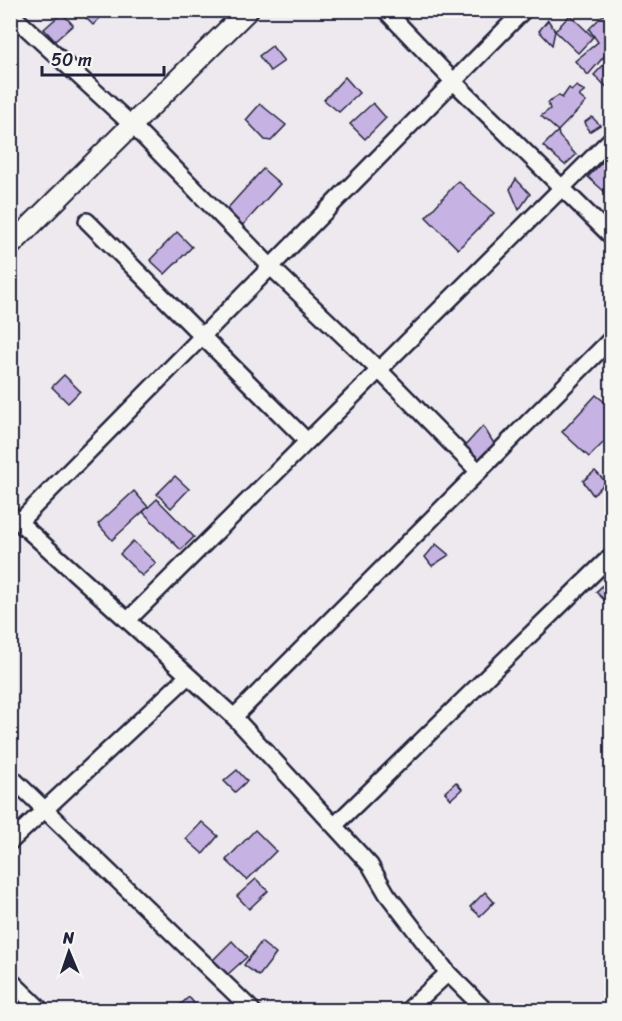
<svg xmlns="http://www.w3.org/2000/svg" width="622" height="1021" viewBox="0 0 622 1021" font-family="Sriracha,sans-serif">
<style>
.building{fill:#c7b3e3;stroke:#22223b;stroke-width:1.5}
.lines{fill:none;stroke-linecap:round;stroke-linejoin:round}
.minor-casing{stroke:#22223b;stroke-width:20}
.tertiary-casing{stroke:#22223b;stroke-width:24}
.minor{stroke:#f6f6f2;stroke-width:15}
.tertiary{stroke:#f6f6f2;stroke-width:20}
</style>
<rect width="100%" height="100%" fill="#ede9ef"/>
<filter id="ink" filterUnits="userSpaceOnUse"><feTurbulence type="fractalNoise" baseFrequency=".0167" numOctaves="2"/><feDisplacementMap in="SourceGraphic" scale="12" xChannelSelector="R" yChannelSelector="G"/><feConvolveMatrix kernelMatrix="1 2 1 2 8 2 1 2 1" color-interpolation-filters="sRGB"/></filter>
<g filter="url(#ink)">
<g class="building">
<path d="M82,10H97L102,16L93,25L80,12Z"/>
<path d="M435,10H461L452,17L449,13L442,19Z"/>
<path d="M62,13L73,25L55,41L44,29Z"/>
<path d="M604,14L612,23V56L607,53L588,75L575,61L598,42L589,29Z"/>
<path d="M570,15L593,37L578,53L555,31Z"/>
<path d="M548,20L555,31L552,45L539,31Z"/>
<path d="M272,46L284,61L270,71L259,56Z"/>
<path d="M610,58L612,60V92L594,75Z"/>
<path d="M345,77L359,93L339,112L324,100Z"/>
<path d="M576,86L585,91L579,96L586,102L558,131L541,116L550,109L548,103L559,95L562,98L569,88L572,90Z"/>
<path d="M373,103L386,118L365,139L350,124Z"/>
<path d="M260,104L286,125L271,141L265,140L246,120Z"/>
<path d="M592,117L600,125L589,132L585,122Z"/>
<path d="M558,131L559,136L576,155L565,165L543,146Z"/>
<path d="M612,152V187L606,193L588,177Z"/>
<path d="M263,169L280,184L243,225L226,210Z"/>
<path d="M516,179L530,194L519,210L510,189Z"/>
<path d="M458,181L494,213L458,249L426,217Z"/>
<path d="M177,232L192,247L165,274L150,260Z"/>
<path d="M64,375L80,391L68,403L52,387Z"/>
<path d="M596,395L612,408V434L589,457L562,432Z"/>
<path d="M483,426L495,445L484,467L463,448Z"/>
<path d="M595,471L606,482L593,495L583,481Z"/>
<path d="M175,476L189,489L171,508L157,494Z"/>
<path d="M134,491L148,507L112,540L98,524Z"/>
<path d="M157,499L194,537L181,550L143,512Z"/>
<path d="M133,541L156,563L142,576L120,554Z"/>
<path d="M436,544L449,555L432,566L425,557Z"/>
<path d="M607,581L612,585V607L596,592Z"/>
<path d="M237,770L247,781L235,792L224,781Z"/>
<path d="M456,782L462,789L451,799L445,792Z"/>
<path d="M202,822L218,836L203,854L186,839Z"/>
<path d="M255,830L276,851L247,880L226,860Z"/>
<path d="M256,879L268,891L249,909L237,896Z"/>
<path d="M485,892L494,902L480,916L470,907Z"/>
<path d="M232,941L247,957L227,975L213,960Z"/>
<path d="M261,942L276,954L259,976L244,965Z"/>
<path d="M189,997L198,1008L196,1010H174Z"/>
</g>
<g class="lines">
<defs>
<g id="minor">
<path d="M385,10L454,82L612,237"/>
<path d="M10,13L133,126L271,267L379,370L479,472"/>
<path d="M87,221L307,441"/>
<path d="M10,514L234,717L370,865L387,894L448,973L408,1010"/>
<path d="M19,522L524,10"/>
<path d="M128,620L612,138"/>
<path d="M234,717L612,338"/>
<path d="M10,776L252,1010"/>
<path d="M335,825L612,555"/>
<path d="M10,842L188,676"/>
<path d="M448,973L485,1010"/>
<path d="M10,980L41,1010"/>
</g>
<path id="tertiary" d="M10,246L248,10"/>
</defs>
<use href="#minor" class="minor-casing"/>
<use href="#tertiary" class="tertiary-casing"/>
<use href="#minor" class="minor"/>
<use href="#tertiary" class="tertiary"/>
</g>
</g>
<rect width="622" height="1021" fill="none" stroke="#f6f6f2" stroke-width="36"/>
<rect x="18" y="18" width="586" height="985" fill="none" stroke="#22223b" stroke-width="2" filter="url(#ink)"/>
<g transform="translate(69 952) rotate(358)" stroke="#f6f6f2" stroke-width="4.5" paint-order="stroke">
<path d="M0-4.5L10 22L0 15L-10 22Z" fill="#22223b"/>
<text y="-9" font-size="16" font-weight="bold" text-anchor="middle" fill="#22223b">N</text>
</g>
<path d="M42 66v9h122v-9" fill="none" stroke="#22223b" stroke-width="3"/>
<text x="51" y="66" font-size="18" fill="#22223b" stroke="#f6f6f2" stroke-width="4.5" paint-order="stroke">50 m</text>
</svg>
